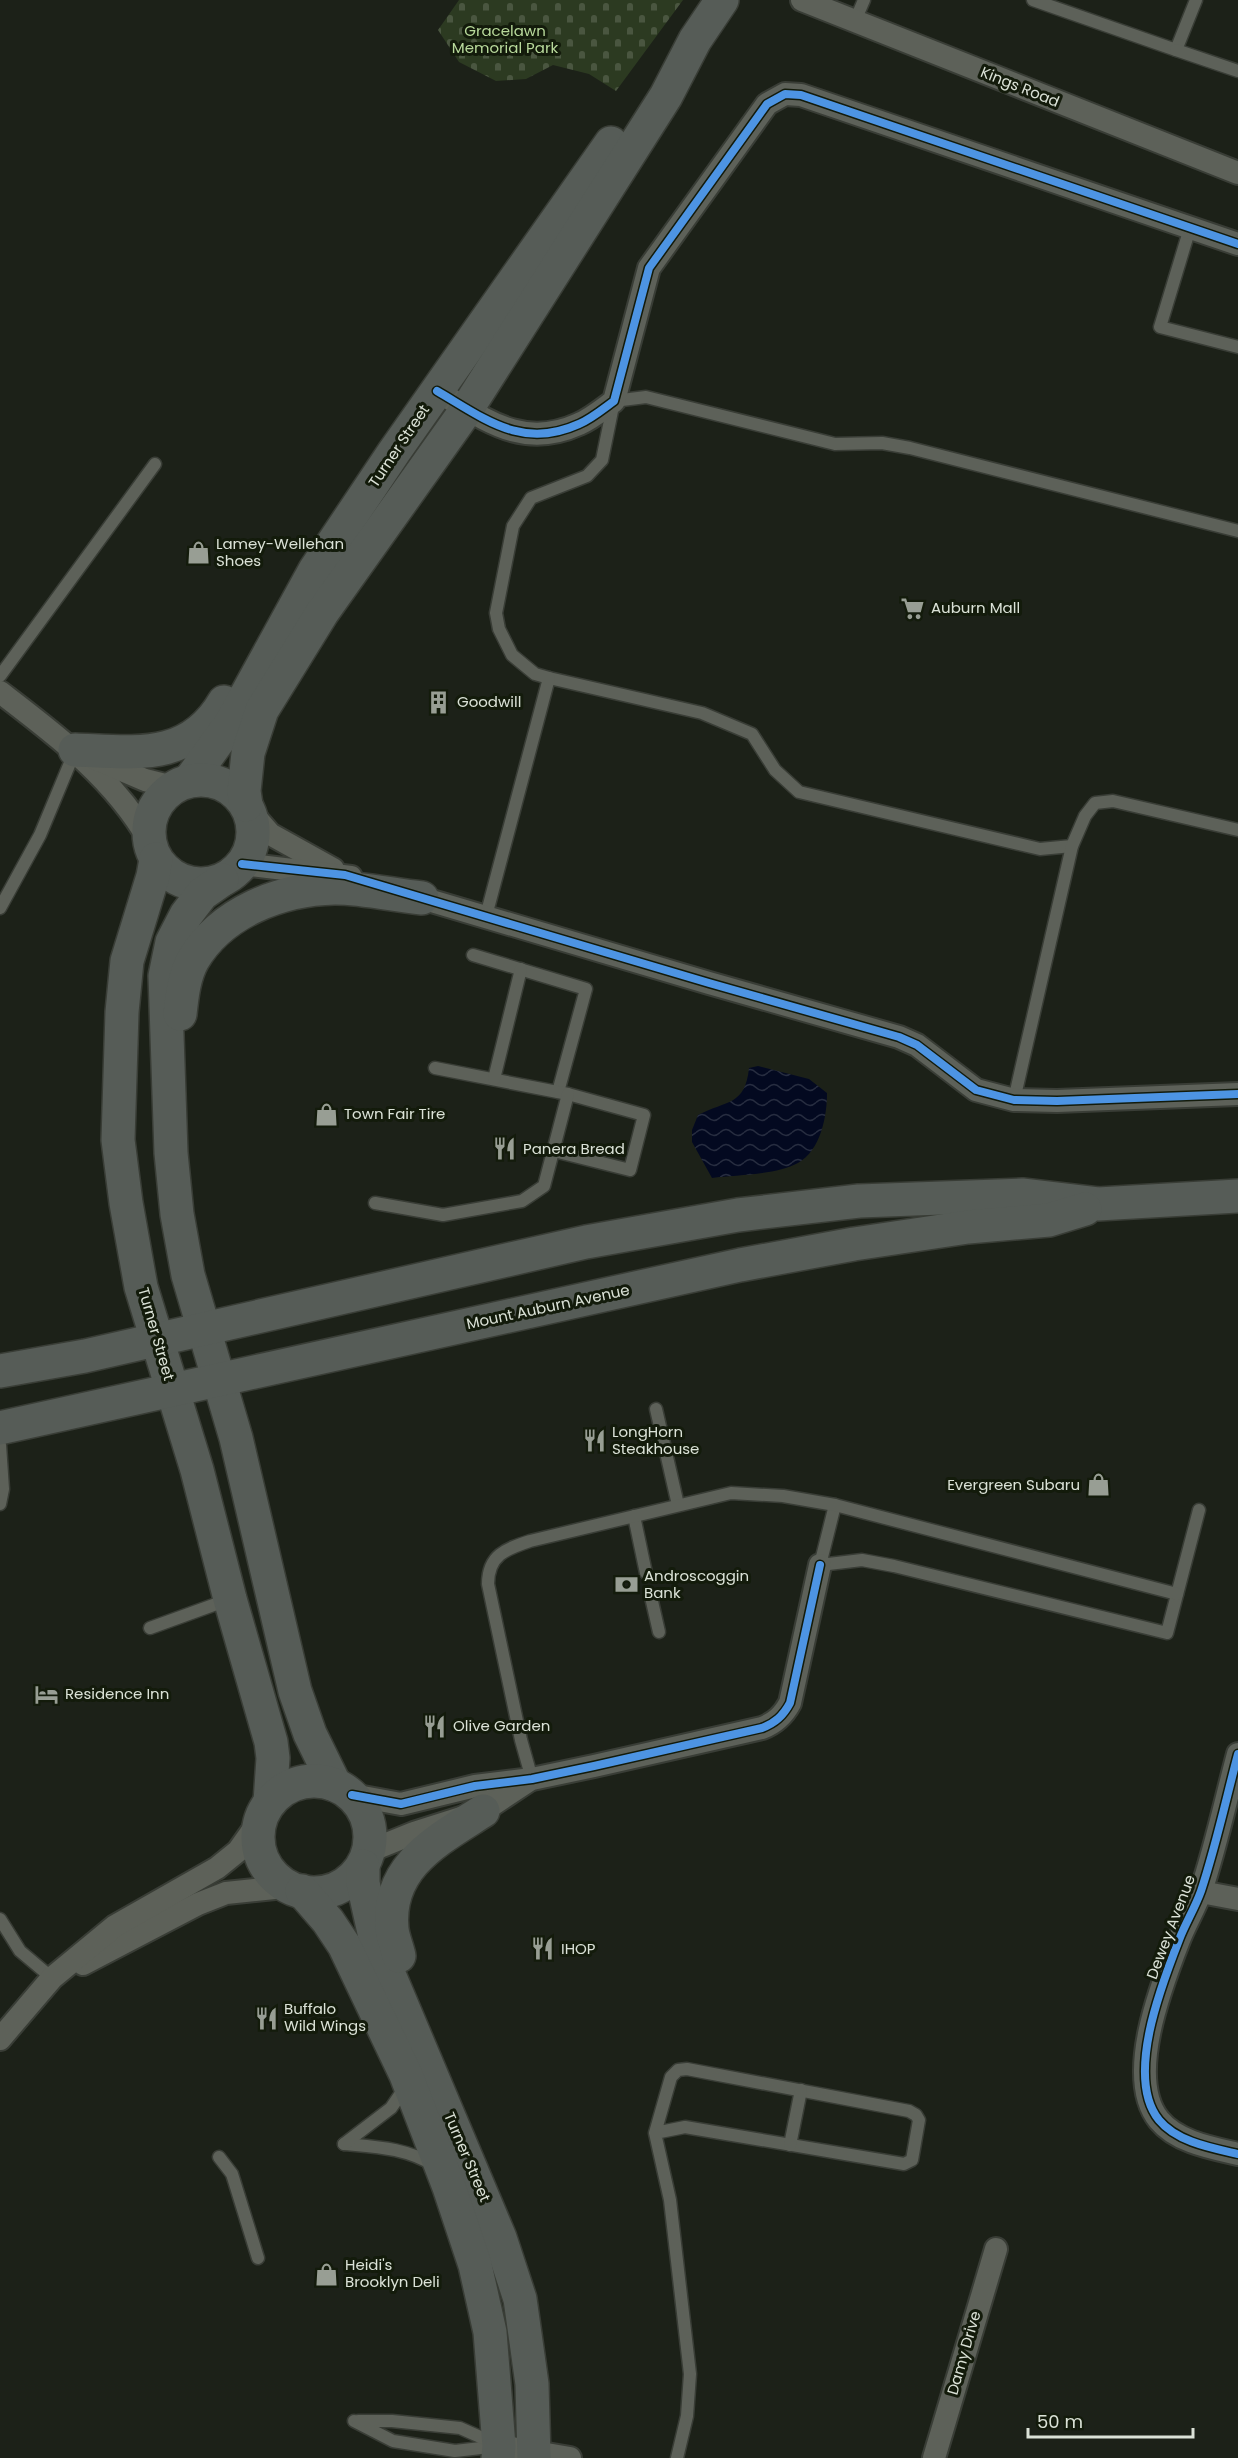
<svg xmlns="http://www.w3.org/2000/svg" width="1238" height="2458" viewBox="0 0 1238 2458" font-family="Poppins,sans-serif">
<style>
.cemetery{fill:url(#cemetery-stones)}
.water{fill:url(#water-waves)}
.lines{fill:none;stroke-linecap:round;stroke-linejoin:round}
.service-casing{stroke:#393d36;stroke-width:15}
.minor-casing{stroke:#393d36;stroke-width:26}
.secondary-casing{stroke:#393d36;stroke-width:36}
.service{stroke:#5d6159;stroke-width:12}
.minor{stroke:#5d6159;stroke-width:22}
.secondary{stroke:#565c57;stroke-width:33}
.cycleway-casing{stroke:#131b0b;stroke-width:11}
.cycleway{stroke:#4d94e3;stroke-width:8}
.labels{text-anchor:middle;stroke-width:6;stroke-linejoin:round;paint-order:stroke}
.park-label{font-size:15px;fill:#b8d99b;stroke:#131b0b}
.street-label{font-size:15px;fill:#dbe2d7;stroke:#131b0b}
.poi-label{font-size:15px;fill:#dbe2d7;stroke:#131b0b;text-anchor:start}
</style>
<defs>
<pattern id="cemetery-stones" width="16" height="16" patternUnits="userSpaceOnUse" patternTransform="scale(1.5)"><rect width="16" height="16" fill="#2c3a21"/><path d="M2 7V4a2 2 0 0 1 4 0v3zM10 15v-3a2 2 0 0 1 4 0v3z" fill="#4a5640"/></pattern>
<pattern id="water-waves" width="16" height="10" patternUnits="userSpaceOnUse" patternTransform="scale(1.5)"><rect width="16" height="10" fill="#030920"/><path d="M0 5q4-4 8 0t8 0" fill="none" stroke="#272d40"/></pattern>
</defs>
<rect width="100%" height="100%" fill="#1c2118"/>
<path class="cemetery" d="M459,0H683L616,91L589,74L553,65L526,79L496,81L459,62L438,30Z"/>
<path class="water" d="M758,1066L809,1079L827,1093C827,1116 821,1150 798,1163C776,1175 737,1175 712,1178L692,1142V1130L698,1115C727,1100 745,1106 749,1068Z"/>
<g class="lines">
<defs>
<g id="service">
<path d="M1033,0L1176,50L1196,0"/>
<path d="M855,21L864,0"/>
<path d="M1176,50L1238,71"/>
<path d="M1190,228L1160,327L1238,347"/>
<path d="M0,676L155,464"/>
<path d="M549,678L702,713L752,734L775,770L799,792L1040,849L1072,846"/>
<path d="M0,908L40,835L75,751"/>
<path d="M486,916L549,678L535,674L512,655L499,629L496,613L513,526L531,498L587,476L602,460L614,401L646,397L835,444L882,443L910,448L1238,531"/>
<path d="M473,955L586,989L558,1092"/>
<path d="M435,1068L568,1094L644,1115L630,1170L554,1151"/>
<path d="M494,1079L521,969"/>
<path d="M1014,1100L1072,846L1085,816L1095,803L1113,801L1238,830"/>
<path d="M375,1203L443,1215L522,1201L544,1186L568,1094"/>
<path d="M656,1409L678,1505"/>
<path d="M0,1445L3,1489L0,1504"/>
<path d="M835,1505L820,1565L862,1560L894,1566L1167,1633L1199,1510"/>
<path d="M634,1516L646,1573"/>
<path d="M651,1597L659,1632"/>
<path d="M150,1628L230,1599"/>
<path d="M532,1779L521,1740L488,1584C488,1555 506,1549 530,1541L731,1493L783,1496L835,1505L1177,1594"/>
<path d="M0,1919L20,1951L52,1978"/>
<path d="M655,2133L685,2127L904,2164L912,2160L919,2120L916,2115L909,2111L687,2069L678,2070L671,2077L655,2133L670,2200L690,2374L687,2416L677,2458"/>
<path d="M344,2144C377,2147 407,2148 435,2166"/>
<path d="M344,2144L391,2108L406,2086"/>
<path d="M790,2145L801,2090"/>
<path d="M219,2157L232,2174L258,2258"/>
<path d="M354,2421L393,2441L455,2451L498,2446"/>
<path d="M358,2421H392L460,2428L496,2444"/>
</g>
<g id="minor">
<path d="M802,0L1238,173"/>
<path d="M437,391C485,419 522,450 579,424C591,419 603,409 614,401L649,268L767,104L785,94L801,95L1238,244"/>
<path d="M0,692C56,735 113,777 149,840"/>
<path d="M91,757L145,780L173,787"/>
<path d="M250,811L270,834L333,869"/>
<path d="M242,864L351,877"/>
<path d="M408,894L709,983L899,1037L917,1045L976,1090L1014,1100L1057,1101L1238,1094"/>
<path d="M1238,1754C1226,1799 1216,1846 1201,1891C1195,1908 1185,1924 1179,1940C1161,1986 1125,2078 1159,2120C1177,2142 1212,2148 1238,2154"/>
<path d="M352,1795L401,1804L475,1786L532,1779L594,1766L762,1728C775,1723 783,1716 790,1703L820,1565"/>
<path d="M367,1852L414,1833L483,1811L528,1781"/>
<path d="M1201,1892L1238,1899"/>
<path d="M83,1964L198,1904L226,1893L284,1887"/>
<path d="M0,2039L52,1978L115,1926L217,1868L238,1851L260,1820"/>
<path d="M499,2446L570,2458"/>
<path d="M934,2458L996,2249"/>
</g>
<g id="secondary">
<path d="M75,750C134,752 189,762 224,702"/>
<path d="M190,780L231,723L315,570L394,452L611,143"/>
<circle cx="201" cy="832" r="52"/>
<path d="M246,805L244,791L248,753L262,710L322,613L467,409L666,96L695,40L722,0"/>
<path d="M156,859L153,876L127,961L122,1012L118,1140L126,1203L141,1287L197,1470L230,1599L271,1742L273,1758L270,1802"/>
<path d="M222,880L202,894L186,915L172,942L165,976L171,1153L177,1214L188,1275L236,1438L295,1691L310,1734L335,1785"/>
<path d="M180,1014C182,996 184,976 193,960C221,912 281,889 335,888C363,888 393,895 422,898"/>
<path d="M0,1371L85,1356L586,1242L738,1215L859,1201L1022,1195L1098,1204L1238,1196"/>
<path d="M0,1428L740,1265L854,1244L968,1227L1049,1220L1085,1209"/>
<circle cx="314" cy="1837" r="56"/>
<path d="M363,1866V1883L377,1946L500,2238L520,2299L532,2384L534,2458"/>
<path d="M302,1891L328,1921L344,1945L406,2075L449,2187L475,2265L490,2332L499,2446L498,2458"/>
<path d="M399,1956C397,1947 393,1938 392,1929C386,1866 438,1840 483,1811"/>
</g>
</defs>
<use href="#service" class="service-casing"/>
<use href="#minor" class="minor-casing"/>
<use href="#secondary" class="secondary-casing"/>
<use href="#service" class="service"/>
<use href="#minor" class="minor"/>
<use href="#secondary" class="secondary"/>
<defs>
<g id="cycleway">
<path d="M437,391C485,419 522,450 579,424C591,419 603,409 614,401L649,268L767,104L785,94L801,95L1238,244"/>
<path d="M242,864L345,875L709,983L899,1037L917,1045L976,1090L1014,1100L1057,1101L1238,1094"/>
<path d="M1238,1754C1226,1799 1216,1846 1201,1891C1195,1908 1185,1924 1179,1940C1161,1986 1125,2078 1159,2120C1177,2142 1212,2148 1238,2154"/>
<path d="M352,1795L401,1804L475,1786L532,1779L594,1766L762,1728C775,1723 783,1716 790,1703L820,1565"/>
</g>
</defs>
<use href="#cycleway" class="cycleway-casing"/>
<use href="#cycleway" class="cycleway"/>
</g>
<defs>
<symbol id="shop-bare" viewBox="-9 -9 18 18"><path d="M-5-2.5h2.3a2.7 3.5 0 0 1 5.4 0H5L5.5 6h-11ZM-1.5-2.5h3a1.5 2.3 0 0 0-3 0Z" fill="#989e94" stroke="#131b0b" stroke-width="2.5" paint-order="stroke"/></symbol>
<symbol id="supermarket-bare" viewBox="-9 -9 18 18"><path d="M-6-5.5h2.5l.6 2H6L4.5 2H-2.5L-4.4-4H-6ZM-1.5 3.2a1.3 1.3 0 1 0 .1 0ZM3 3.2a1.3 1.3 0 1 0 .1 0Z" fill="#989e94" stroke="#131b0b" stroke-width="2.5" paint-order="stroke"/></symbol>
<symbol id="building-bare" viewBox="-9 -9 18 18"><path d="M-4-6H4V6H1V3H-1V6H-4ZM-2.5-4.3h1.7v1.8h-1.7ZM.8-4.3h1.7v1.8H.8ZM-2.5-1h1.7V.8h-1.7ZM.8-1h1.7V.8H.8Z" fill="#989e94" stroke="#131b0b" stroke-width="2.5" paint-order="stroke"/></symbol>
<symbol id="restaurant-bare" viewBox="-9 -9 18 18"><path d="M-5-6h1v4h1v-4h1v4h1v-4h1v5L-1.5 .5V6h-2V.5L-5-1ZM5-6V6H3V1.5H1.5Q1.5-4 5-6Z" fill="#989e94" stroke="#131b0b" stroke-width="2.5" paint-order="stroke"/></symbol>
<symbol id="bank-bare" viewBox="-9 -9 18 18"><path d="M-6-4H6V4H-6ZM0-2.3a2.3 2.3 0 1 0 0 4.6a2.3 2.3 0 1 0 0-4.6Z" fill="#989e94" stroke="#131b0b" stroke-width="2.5" paint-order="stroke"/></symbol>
<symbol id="hotel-bare" viewBox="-9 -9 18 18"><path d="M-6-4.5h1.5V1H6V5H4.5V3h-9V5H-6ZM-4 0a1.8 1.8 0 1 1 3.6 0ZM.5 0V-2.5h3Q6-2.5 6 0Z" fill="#989e94" stroke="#131b0b" stroke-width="2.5" paint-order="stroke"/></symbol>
</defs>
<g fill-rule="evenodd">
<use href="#shop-bare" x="182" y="536" width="33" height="33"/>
<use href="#supermarket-bare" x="896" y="592" width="33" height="33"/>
<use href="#building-bare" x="422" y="686" width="33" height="33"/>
<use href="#shop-bare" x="310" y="1098" width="33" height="33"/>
<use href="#restaurant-bare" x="488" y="1132" width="33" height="33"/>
<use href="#restaurant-bare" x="578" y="1424" width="33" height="33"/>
<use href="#shop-bare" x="1082" y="1468" width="33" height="33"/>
<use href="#bank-bare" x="610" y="1568" width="33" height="33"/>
<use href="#hotel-bare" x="30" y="1678" width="33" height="33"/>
<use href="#restaurant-bare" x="418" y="1710" width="33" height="33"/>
<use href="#restaurant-bare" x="526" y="1932" width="33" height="33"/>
<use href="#restaurant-bare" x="250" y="2002" width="33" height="33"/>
<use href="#shop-bare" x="310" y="2258" width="33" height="33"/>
</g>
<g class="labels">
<g class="park-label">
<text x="505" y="36">Gracelawn<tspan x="505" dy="17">Memorial Park</tspan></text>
</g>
<g class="street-label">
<text transform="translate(1020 87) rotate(22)" y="5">Kings Road</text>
<text transform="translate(399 446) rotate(-56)" y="5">Turner Street</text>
<text transform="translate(548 1307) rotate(-12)" y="5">Mount Auburn Avenue</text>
<text transform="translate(156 1334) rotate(74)" y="5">Turner Street</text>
<text transform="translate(1171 1927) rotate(-69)" y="5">Dewey Avenue</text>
<text transform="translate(467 2157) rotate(67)" y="5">Turner Street</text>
<text transform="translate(964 2353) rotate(-74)" y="5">Damy Drive</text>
</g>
<g class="poi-label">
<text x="216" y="549">Lamey-Wellehan<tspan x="216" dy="17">Shoes</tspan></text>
<text x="931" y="613">Auburn Mall</text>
<text x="457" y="707">Goodwill</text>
<text x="344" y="1119">Town Fair Tire</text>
<text x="523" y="1154">Panera Bread</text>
<text x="612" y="1437">LongHorn<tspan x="612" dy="17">Steakhouse</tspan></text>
<text x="1080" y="1490" text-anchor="end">Evergreen Subaru</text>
<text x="644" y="1581">Androscoggin<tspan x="644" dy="17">Bank</tspan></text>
<text x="65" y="1699">Residence Inn</text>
<text x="453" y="1731">Olive Garden</text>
<text x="561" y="1954">IHOP</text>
<text x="284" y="2014">Buffalo<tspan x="284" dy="17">Wild Wings</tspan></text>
<text x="345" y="2270">Heidi's<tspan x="345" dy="17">Brooklyn Deli</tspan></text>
</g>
</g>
<path d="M1028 2428v9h165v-9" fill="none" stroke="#dbe2d7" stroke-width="3"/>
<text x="1037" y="2428" font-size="18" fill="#dbe2d7" stroke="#131b0b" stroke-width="4.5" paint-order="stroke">50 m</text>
</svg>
